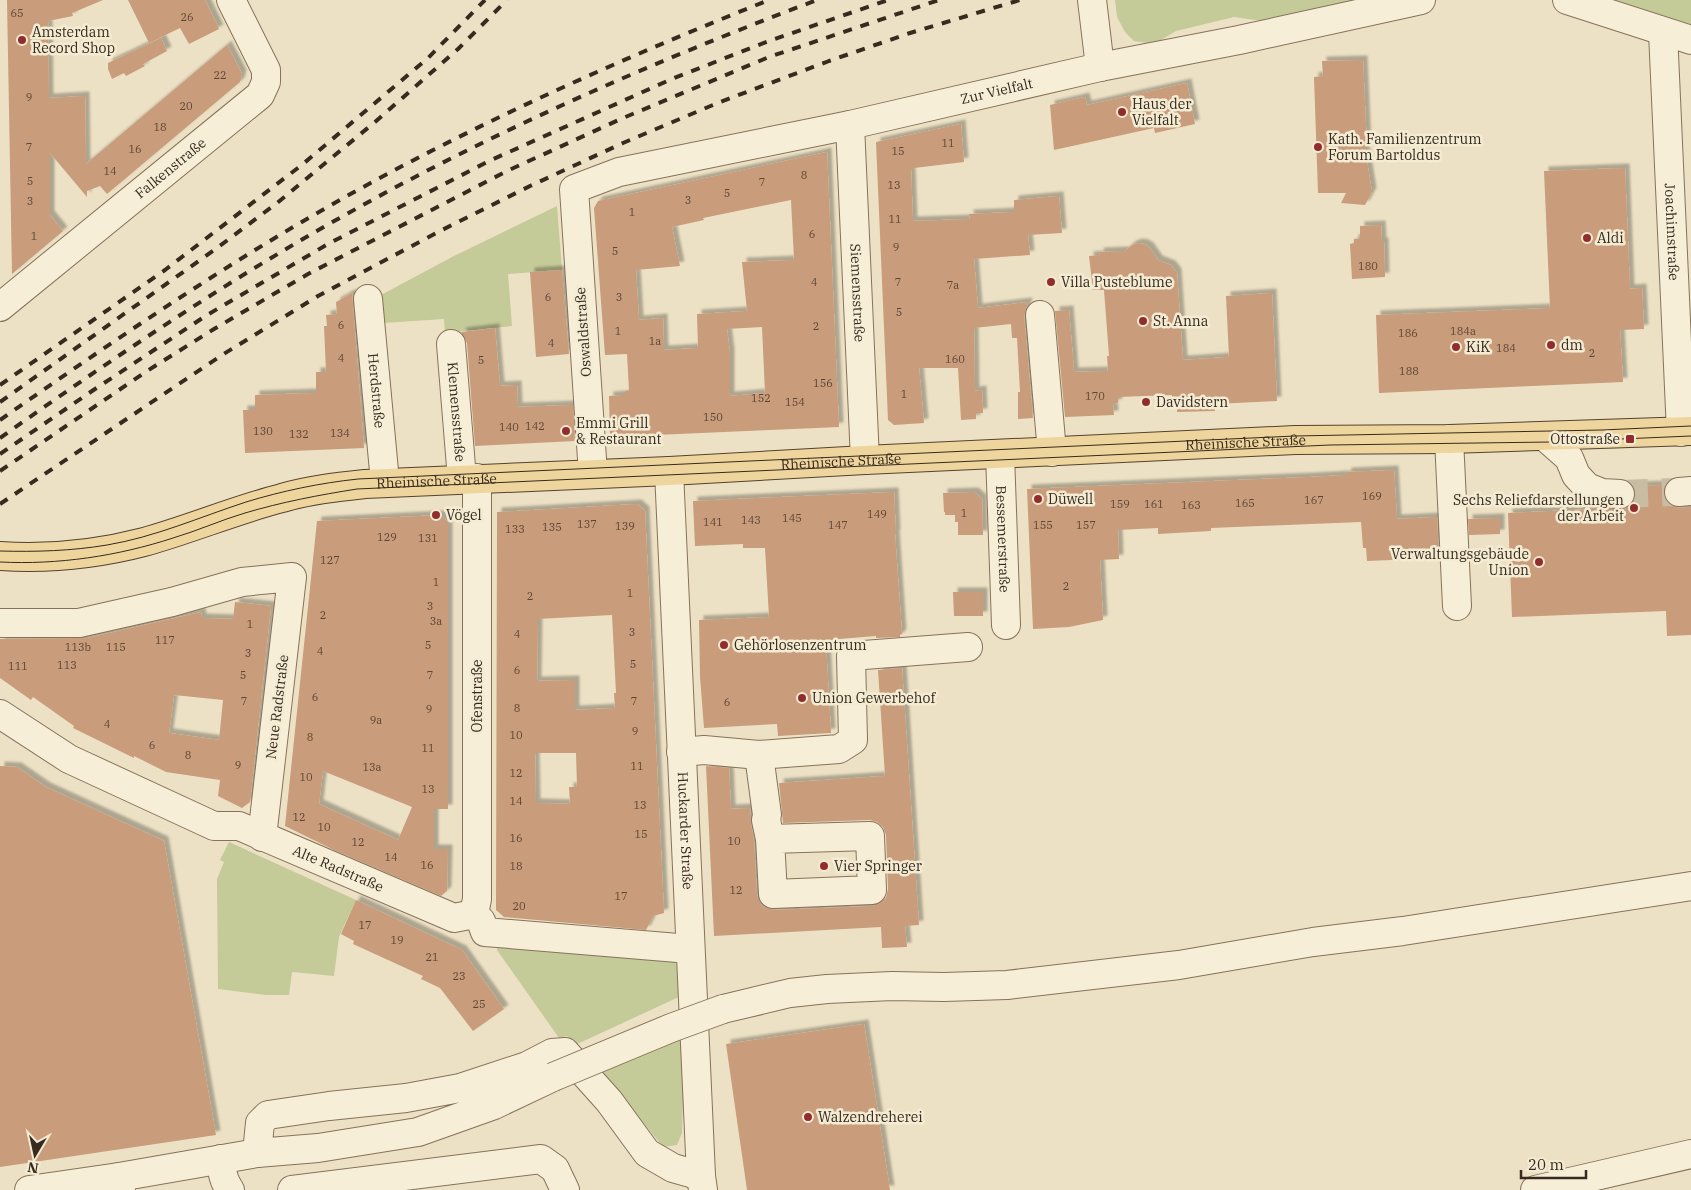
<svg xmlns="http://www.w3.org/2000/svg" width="1691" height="1190" viewBox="0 0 1691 1190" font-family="'IBM Plex Serif',serif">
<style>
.green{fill:#c4ca98}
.building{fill:#c99c7b;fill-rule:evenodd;filter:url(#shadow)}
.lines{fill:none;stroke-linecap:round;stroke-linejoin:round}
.minor-tunnel{stroke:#c8bca3;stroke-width:28;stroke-dasharray:28 14;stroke-linecap:butt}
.minor-casing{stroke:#86725b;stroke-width:30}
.major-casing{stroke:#54412f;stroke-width:30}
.minor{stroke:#f7eed7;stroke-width:28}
.major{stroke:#eed59d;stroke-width:28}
.tram{stroke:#372a1e;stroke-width:1}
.rail{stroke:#372a1e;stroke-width:4;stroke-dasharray:9 9;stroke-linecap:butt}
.minor-bridge-casing{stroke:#86725b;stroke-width:30;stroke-linecap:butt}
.minor-bridge{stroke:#f7eed7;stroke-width:28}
.poi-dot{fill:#932d2d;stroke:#f4ebd3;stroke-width:2}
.labels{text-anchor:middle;stroke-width:5;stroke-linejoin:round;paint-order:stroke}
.number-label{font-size:11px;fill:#5c4635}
.poi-label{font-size:14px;fill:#372a1e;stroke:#f4ebd3;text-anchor:start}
.street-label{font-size:14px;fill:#372a1e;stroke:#f4ebd3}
</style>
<defs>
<filter id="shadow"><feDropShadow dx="4.5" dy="-4.5" stdDeviation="1" flood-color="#0004"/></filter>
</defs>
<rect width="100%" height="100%" fill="#ece1c4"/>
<g class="green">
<path d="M1115,0H1374L1269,22L1234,17L1176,31L1161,40L1147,43L1134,41L1125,32L1117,17Z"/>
<path d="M1605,0H1691V29Z"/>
<path d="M557,206L562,270L508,274L512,326L445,333L444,319L383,323L381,295L452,257Z"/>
<path d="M229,842L356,900L339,937L334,976L292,972L289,995H266L218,989L217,879L224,862L220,860Z"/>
<path d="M497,945L668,955L679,967L681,996L573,1046L567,1036L559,1038L497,950Z"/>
<path d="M685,1036L682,1133L677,1145L663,1147L600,1069Z"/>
</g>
<g class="building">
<path d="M7,0H103L72,13L73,16L48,21L49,98L85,96L86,164L227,45L242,74L240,82L107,194L100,186L87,191V197L50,153V215L63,231L12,274Z"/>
<path d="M128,0H205L219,29L189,44L180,28L149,43Z"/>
<path d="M161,38L167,51L143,64L145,66L126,76L124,73L112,79L108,69V63Z"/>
<path d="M1363,60L1367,149H1365L1372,192L1365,205L1341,203L1346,193H1318L1314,77L1323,76L1322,61Z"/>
<path d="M1187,83L1195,124L1155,133L1154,128L1054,150L1050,105L1085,97L1087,105Z"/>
<path d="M961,124L964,162L914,168L915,170H911L913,221L970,219L969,214L1014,212V200L1059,196L1062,233L1028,235L1030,255L974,259L978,308L1028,302L1024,316L1033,418L1018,419V392H1020L1017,338H1012L1011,324L974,328L975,391L982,390L983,413H976V419L961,420L958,368H919L924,423L894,425L888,420L876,142Z"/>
<path d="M827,152L839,427L610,437L609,396L625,395V391L629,390L627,354L605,355L594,208L598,201ZM791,200L794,260L742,262L747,311L697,314L698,348L664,350L663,318L639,320L636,270L680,266L672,227L704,220L703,218ZM762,327L765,393L730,396V353L727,329Z"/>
<path d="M1625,168L1630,289L1642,288L1644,329L1620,330L1623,382L1379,393L1376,315L1550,308L1544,171Z"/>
<path d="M1381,225L1382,242H1384L1385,277L1352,279L1350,244L1354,243V239H1360V226Z"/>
<path d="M1138,243L1144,244L1149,247L1158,260L1171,265L1177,273L1183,360L1229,357L1226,296L1272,293L1277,401L1215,404V411L1177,412V401L1172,402V395L1118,397V403L1113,404L1114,415L1065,417L1055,311L1069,310L1074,372L1108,371L1107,356H1109L1104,290H1093L1089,256L1100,255L1099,252L1125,251L1132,245Z"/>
<path d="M562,270L569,354L536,357L530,272Z"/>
<path d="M352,293L364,448L245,453L243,410H255V395L316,393V372H326L324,326H327L326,315L337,314L336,302Z"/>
<path d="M495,328L500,386L517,385L518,407L573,405L575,441L475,446L467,343L461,332Z"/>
<path d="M1394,470L1397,519L1437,517L1439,558L1367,561L1366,548H1363L1361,522L1211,528V531L1158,534V528L1118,530L1119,559L1100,560L1103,620L1069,627L1033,629L1027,489L1310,477L1347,475V472Z"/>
<path d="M1665,485L1664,494L1666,501L1672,506L1680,508L1691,507V635L1667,636L1666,611L1512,617L1508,513L1594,509V506L1620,510L1627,508L1633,502L1636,494L1634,486Z"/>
<path d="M894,492L896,534H895L902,634L900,635V637L876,638V636L839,639L826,645L831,733L778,736L777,724L704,728L700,677L699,620L769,617L765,548H743V544L695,546L693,501Z"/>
<path d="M974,492L982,499L983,535H958V522H955V515H945V512H944L943,493Z"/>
<path d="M637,504L645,511L664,913L653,916L646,930L504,917L496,910L497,512ZM612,615L616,693H614L615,708L575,710V680L537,681L538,619ZM535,753H576L577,787H569L570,804L536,803Z"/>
<path d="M441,515L448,522V809H434V849H448L447,891L441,896L336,851L285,826L317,521ZM323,771L412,807L398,840L319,804Z"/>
<path d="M1500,518V534L1469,535L1468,519Z"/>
<path d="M953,592H983V616H954Z"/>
<path d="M235,602L271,606L250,802L242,808L218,796L220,780L166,772L134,756V758L73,728L74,726L33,697L31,700L0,678V639L88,638L201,612L202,618L233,619ZM174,695L223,700L219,740L169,733Z"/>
<path d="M902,668L919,925L905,926L907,947L882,948L881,927L714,936L706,766L729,768L731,809L750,808L751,823L754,841L757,895L762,906L774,910L873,906L880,903L886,898L888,889L886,835L883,827L877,822L870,820L783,823L779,783L885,776L878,670Z"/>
<path d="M0,766L17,767L46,787L164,841L216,1135L0,1167Z"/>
<path d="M356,900L462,950L504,1009L473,1031L440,988L421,979L423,976L353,944L354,941L341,934Z"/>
<path d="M864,1024L890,1190H747L726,1044Z"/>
</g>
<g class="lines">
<path class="minor-tunnel" d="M1620,494L1679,492"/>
<defs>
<g id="minor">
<path d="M1092,0L1100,67"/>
<path d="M1567,0L1691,40"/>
<path id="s1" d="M1663,32L1681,432"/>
<path id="s2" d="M850,125L865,460"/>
<path id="s3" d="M368,299L385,482"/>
<path id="s4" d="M0,307L260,95L266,82V70L231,0"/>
<path d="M1040,315L1052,452"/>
<path id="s5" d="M451,344L462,479"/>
<path d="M1544,436L1569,458L1576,475L1587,487L1602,493L1620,494"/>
<path d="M1449,439L1457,606"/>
<path id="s6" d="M1000,454L1006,625"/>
<path id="s7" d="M669,471L701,1176L703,1190"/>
<path id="s8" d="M593,474L574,189L619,172L850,125L1100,67L1239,40L1421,0"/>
<path d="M1679,492L1691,491"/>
<path d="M0,623H79L172,602L242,582L292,577L262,837"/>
<path id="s9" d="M0,714L69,759L214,826H239L454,918L474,914L481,921L485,932L690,949"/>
<path d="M681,752L704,750L759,755L839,749L853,740L851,656L968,647"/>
<path d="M759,755L767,815"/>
<path d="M766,820L770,839L773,894L872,890L870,836L770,839"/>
<path d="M474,914L477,899V478"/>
<path d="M723,1009L790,993L827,989L892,986L944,987L1007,985L1179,965L1313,942L1403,931L1691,886"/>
<path d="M553,1077L494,1105L418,1132L318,1148L257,1153L260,1123L268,1115L329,1106L406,1098L460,1088L527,1066L552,1053L565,1052L609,1101L647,1153L673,1168L701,1176"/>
<path d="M221,1159C222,1172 223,1180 230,1190"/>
<path d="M29,1190L119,1177"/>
<path d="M121,1190L119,1177L257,1153"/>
<path d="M292,1190L541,1159L555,1169L565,1190"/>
<path d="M1535,1190L1691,1154"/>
</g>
<g id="major">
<path id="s10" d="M0,556C47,559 98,554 144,542C191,529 235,510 282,498C309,490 337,487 365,484L669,471L865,460L1295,440L1449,439L1691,431"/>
</g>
</defs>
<use href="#minor" class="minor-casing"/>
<use href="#major" class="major-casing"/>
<use href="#minor" class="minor"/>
<use href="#major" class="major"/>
<g class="tram">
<path d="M0,551C36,552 71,551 107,545C155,537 200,517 246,502C282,491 320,483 358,479L1295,436L1602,430L1691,426"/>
<path d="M0,562C58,565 118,556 173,538C197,531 221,520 245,513C282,502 319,495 357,489L1330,445L1551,442L1691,436"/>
</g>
<g class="rail">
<path d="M0,385L165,270L303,164L428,58L485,0"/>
<path d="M0,402L217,248L277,203L375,122L458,49L507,0"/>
<path d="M0,420C116,339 233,259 356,191C490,117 628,56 769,0"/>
<path d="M0,438C112,359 225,282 345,215C496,130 655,61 817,0"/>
<path d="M0,454L92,391L207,315L328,244L489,161L674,78L769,41L888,0"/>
<path d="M0,471L147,371L214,329L308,274L507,171L623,118L769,57L939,0"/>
<path d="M0,504L222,355L318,296L438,232L530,186L623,143L720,102L829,61L910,33L1020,0"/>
</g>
<defs>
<path id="minor-bridge" d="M553,1077L671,1028L723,1009"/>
</defs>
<use href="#minor-bridge" class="minor-bridge-casing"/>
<use href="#minor-bridge" class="minor-bridge"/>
</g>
<g class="poi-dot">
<circle cx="22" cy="40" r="5"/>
<circle cx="1122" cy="112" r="5"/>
<circle cx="1318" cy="147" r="5"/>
<circle cx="1587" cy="238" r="5"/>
<circle cx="1051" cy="282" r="5"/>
<circle cx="1143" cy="321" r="5"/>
<circle cx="1551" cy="345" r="5"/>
<circle cx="1456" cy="347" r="5"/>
<circle cx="1146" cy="402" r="5"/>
<circle cx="566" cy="431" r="5"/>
<rect x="1625" y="434" width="10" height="10" rx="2.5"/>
<circle cx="1038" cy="499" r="5"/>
<circle cx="1634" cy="508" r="5"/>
<circle cx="436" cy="515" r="5"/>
<circle cx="1539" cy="562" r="5"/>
<circle cx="724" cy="645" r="5"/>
<circle cx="802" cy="698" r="5"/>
<circle cx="824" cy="866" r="5"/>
<circle cx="808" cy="1117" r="5"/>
</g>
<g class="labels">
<g class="number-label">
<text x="17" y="17">65</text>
<text x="187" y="21">26</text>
<text x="220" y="79">22</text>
<text x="29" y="101">9</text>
<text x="186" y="110">20</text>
<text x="160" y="131">18</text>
<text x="948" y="147">11</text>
<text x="29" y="151">7</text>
<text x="135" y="153">16</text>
<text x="898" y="155">15</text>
<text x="110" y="175">14</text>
<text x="804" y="179">8</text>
<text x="30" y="185">5</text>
<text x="762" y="186">7</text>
<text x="894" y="189">13</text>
<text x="727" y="197">5</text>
<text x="688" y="204">3</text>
<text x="30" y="205">3</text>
<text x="632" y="216">1</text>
<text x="895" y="223">11</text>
<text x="812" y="238">6</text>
<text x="34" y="240">1</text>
<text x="896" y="251">9</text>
<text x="615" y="255">5</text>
<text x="1368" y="270">180</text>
<text x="814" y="286">4</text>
<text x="898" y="286">7</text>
<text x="953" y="289">7a</text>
<text x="548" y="301">6</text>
<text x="619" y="301">3</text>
<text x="899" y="316">5</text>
<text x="341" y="329">6</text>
<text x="816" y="330">2</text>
<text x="618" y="335">1</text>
<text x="1463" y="335">184a</text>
<text x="1408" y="337">186</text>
<text x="655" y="345">1a</text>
<text x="551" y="347">4</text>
<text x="1506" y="352">184</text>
<text x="1592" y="357">2</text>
<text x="341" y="362">4</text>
<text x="955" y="363">160</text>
<text x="481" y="364">5</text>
<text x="1409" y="375">188</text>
<text x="823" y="387">156</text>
<text x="904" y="398">1</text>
<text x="1095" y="400">170</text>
<text x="761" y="402">152</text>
<text x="795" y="406">154</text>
<text x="713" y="421">150</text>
<text x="535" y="430">142</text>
<text x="509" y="431">140</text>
<text x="263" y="435">130</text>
<text x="340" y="437">134</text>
<text x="299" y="438">132</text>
<text x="1372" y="500">169</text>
<text x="1314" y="504">167</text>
<text x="1245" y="507">165</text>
<text x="1120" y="508">159</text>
<text x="1154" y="508">161</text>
<text x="1191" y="509">163</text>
<text x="964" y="517">1</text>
<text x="877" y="518">149</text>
<text x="792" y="522">145</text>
<text x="751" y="524">143</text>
<text x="713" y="526">141</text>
<text x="587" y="528">137</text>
<text x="838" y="529">147</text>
<text x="1043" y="529">155</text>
<text x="1086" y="529">157</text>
<text x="625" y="530">139</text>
<text x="552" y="531">135</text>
<text x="515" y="533">133</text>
<text x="387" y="541">129</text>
<text x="428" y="542">131</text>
<text x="330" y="564">127</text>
<text x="436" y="586">1</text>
<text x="1066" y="590">2</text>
<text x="630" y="597">1</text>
<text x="530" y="600">2</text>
<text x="430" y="610">3</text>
<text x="323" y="619">2</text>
<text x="436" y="625">3a</text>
<text x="250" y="628">1</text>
<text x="632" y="636">3</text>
<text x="517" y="638">4</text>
<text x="165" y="644">117</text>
<text x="428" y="649">5</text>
<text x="78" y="651">113b</text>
<text x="116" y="651">115</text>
<text x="320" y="655">4</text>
<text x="248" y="657">3</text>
<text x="633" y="668">5</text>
<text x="67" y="669">113</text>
<text x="18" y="670">111</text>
<text x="517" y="674">6</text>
<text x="243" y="679">5</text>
<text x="430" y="679">7</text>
<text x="315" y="701">6</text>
<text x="244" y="705">7</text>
<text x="634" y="705">7</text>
<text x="727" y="706">6</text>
<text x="517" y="712">8</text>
<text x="429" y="713">9</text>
<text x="376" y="724">9a</text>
<text x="107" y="728">4</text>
<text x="635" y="735">9</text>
<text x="516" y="739">10</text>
<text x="310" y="741">8</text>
<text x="152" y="749">6</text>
<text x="428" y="752">11</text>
<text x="188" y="759">8</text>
<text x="238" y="769">9</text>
<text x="637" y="770">11</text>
<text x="372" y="771">13a</text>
<text x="516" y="777">12</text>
<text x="306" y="781">10</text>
<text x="428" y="793">13</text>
<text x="516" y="805">14</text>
<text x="640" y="809">13</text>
<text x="299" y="821">12</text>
<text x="324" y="831">10</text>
<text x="641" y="838">15</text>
<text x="516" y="842">16</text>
<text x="734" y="845">10</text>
<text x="358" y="846">12</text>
<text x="391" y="861">14</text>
<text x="427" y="869">16</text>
<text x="516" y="870">18</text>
<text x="736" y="894">12</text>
<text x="621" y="900">17</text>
<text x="519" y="910">20</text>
<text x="365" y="929">17</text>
<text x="397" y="944">19</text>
<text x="432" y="961">21</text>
<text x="459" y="980">23</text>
<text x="479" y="1008">25</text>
</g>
<g class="poi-label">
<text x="32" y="37">Amsterdam<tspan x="32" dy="16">Record Shop</tspan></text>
<text x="1132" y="109">Haus der<tspan x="1132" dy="16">Vielfalt</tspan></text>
<text x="1328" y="144">Kath. Familienzentrum<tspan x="1328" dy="16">Forum Bartoldus</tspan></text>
<text x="1597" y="243">Aldi</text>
<text x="1061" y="287">Villa Pusteblume</text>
<text x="1153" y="326">St. Anna</text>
<text x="1561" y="350">dm</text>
<text x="1466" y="352">KiK</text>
<text x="1156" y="407">Davidstern</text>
<text x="576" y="428">Emmi Grill<tspan x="576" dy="16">&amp; Restaurant</tspan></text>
<text x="1620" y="444" text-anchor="end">Ottostraße</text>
<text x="1048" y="504">Düwell</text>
<text x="1624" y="505" text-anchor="end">Sechs Reliefdarstellungen<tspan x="1624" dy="16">der Arbeit</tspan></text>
<text x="446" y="520">Vögel</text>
<text x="1529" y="559" text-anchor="end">Verwaltungsgebäude<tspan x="1529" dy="16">Union</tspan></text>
<text x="734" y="650">Gehörlosenzentrum</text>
<text x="812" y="703">Union Gewerbehof</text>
<text x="834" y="871">Vier Springer</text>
<text x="818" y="1122">Walzendreherei</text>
</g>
<g class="street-label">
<text dy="5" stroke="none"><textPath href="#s8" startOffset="720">Zur Vielfalt</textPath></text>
<text dy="5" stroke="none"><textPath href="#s4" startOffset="220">Falkenstraße</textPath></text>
<text dy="5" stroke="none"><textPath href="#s1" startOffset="200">Joachimstraße</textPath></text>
<text dy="5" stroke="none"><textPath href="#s2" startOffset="168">Siemensstraße</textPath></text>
<text transform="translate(583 332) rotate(-94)" y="5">Oswaldstraße</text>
<text dy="5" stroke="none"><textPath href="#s3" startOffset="92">Herdstraße</textPath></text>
<text dy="5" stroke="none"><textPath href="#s5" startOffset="68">Klemensstraße</textPath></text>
<text dy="5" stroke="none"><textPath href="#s10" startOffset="1256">Rheinische Straße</textPath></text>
<text dy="5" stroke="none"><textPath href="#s10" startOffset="851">Rheinische Straße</textPath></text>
<text dy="5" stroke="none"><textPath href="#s10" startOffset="446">Rheinische Straße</textPath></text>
<text dy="5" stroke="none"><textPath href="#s6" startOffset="85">Bessemerstraße</textPath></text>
<text transform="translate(477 696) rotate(-90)" y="5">Ofenstraße</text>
<text transform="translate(277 707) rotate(-83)" y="5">Neue Radstraße</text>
<text dy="5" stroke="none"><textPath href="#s7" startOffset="360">Huckarder Straße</textPath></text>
<text dy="5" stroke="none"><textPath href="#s9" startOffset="375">Alte Radstraße</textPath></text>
</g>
</g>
<g transform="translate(35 1155) rotate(189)" stroke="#f4ebd3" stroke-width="4" paint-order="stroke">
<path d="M0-4L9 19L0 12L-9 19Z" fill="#372a1e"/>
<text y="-8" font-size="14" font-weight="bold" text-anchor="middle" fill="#372a1e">N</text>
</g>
<path d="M1521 1170v8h65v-8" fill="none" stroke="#372a1e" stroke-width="2.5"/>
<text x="1528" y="1170" font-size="15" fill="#372a1e" stroke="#f4ebd3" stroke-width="4" paint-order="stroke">20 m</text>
</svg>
